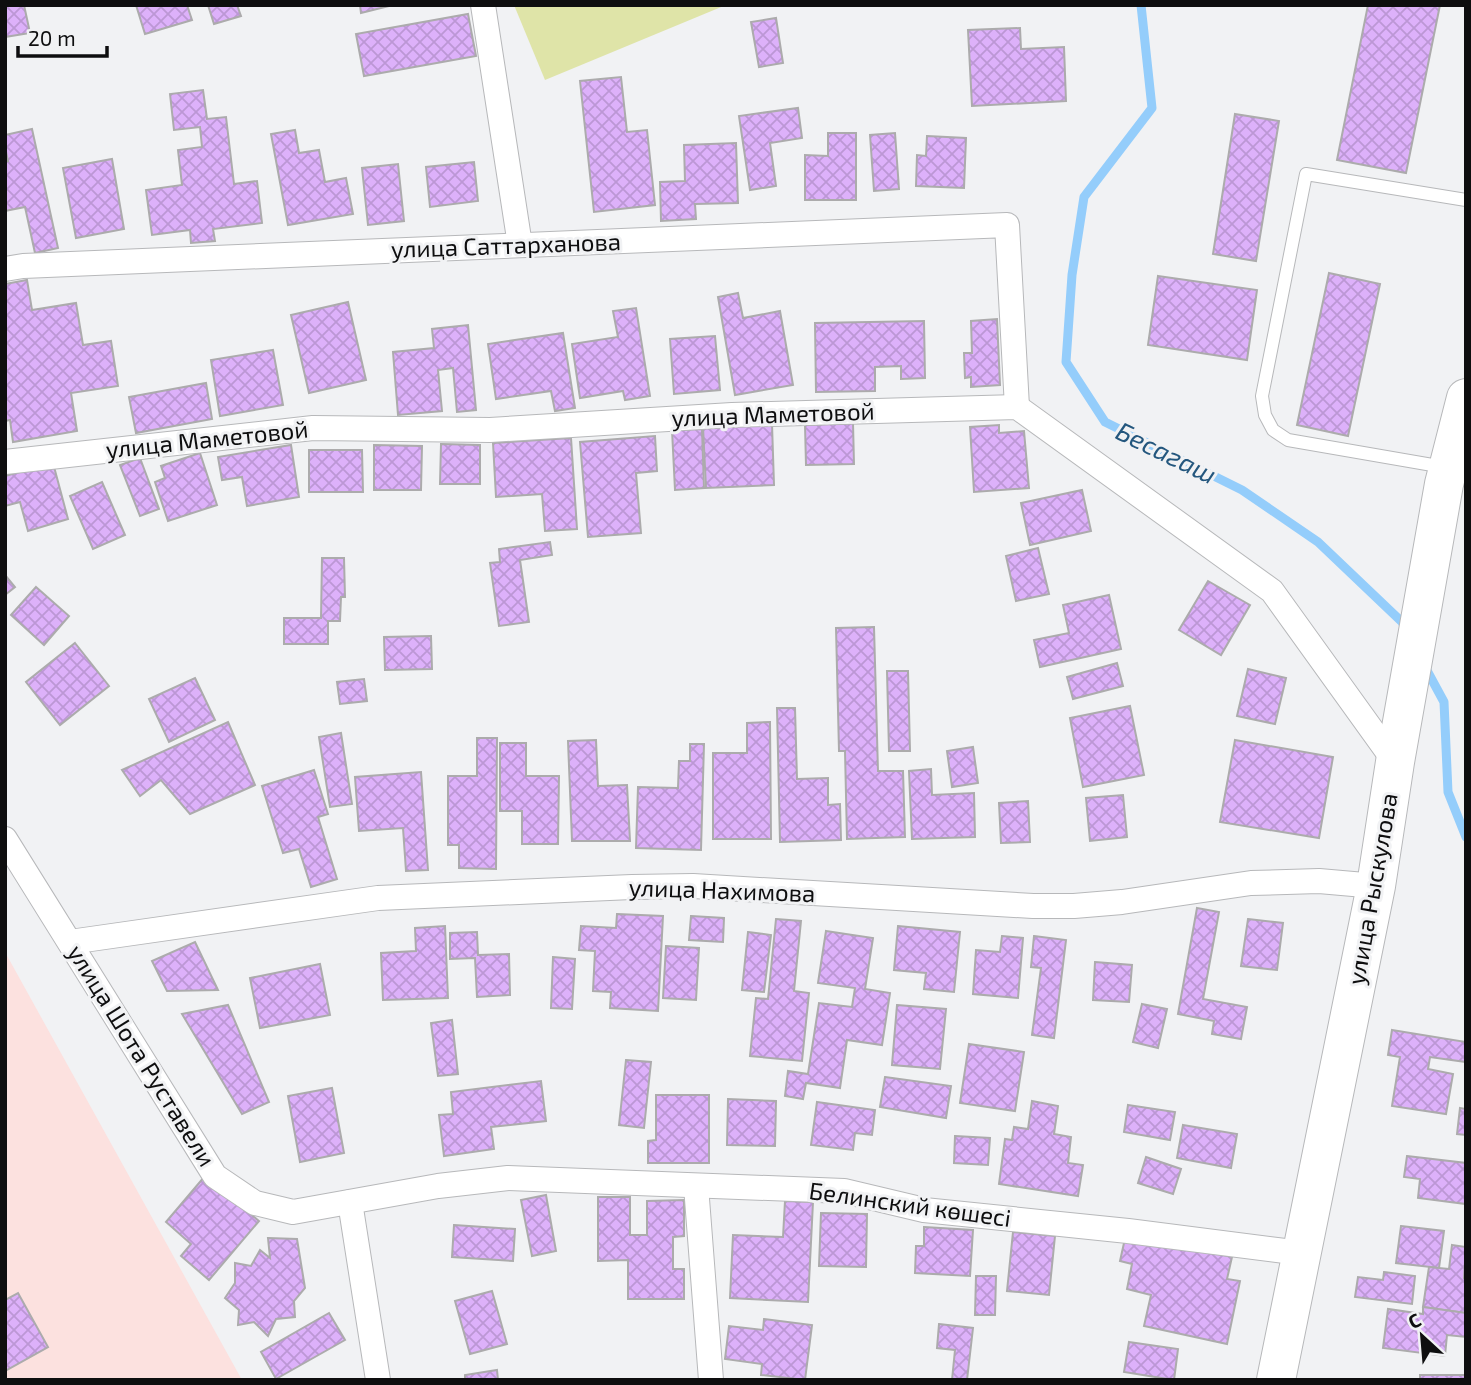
<svg xmlns="http://www.w3.org/2000/svg" width="1471" height="1385" viewBox="0 0 1471 1385" font-family="'Exo 2',sans-serif">
<style>
.education{fill:#fce1df}
.pitch{fill:#dfe4a8}
.lines{fill:none;stroke-linecap:round;stroke-linejoin:round}
.stream{stroke:#94cdfb;stroke-width:9}
.building{fill:url(#building-cross-hatch);stroke:#acabac;stroke-width:2}
.service-casing{stroke:#b7b8ba;stroke-width:14}
.minor-casing{stroke:#b7b8ba;stroke-width:26}
.primary-casing{stroke:#b7b8ba;stroke-width:40}
.service{stroke:#fff;stroke-width:12}
.minor{stroke:#fff;stroke-width:24}
.primary{stroke:#fff;stroke-width:38}
.labels{text-anchor:middle;stroke-width:6;stroke-linejoin:round;paint-order:stroke}
.street-label{font-size:24px;fill:#0e0e0f;stroke:#f1f2f4}
.water-label{font-size:26px;font-style:italic;fill:#24577e;stroke:#f1f2f4}
</style>
<defs>
<pattern id="building-cross-hatch" width="8" height="8" patternUnits="userSpaceOnUse" patternTransform="scale(1.75)"><rect width="8" height="8" fill="#ddb1fa"/><path d="M0 0l8 8M0 8l8-8" fill="none" stroke="#bc97d5"/></pattern>
</defs>
<rect width="100%" height="100%" fill="#f1f2f4"/>
<path class="education" d="M5,952L242,1380H5Z"/>
<path class="pitch" d="M514,5H726L545,80Z"/>
<g class="lines">
<g class="stream">
<path d="M1141,5L1152,108L1084,197L1072,275L1066,362L1105,422L1242,490L1318,542L1402,622L1405,628"/>
<path d="M1424,665L1444,702L1448,792L1466,837"/>
</g>
</g>
<g class="building">
<path d="M5,5H24L30,33L5,37Z"/>
<path d="M136,5H187L192,20L145,34Z"/>
<path d="M208,5H237L241,16L214,24Z"/>
<path d="M360,5H393L361,13Z"/>
<path d="M1368,5H1440L1406,173L1337,160Z"/>
<path d="M468,14L476,56L364,76L356,34Z"/>
<path d="M776,18L783,63L759,67L751,22Z"/>
<path d="M1020,28L1021,49L1064,47L1066,101L972,106L968,30Z"/>
<path d="M621,77L627,132L647,130L655,205L594,212L580,81Z"/>
<path d="M203,90L207,119L226,117L234,184L257,181L262,223L213,229L215,241L191,243L190,230L152,235L146,190L182,185L178,150L202,147L200,127L174,130L170,94Z"/>
<path d="M798,108L802,138L770,143L776,186L750,190L739,116Z"/>
<path d="M1235,114L1279,121L1256,261L1213,254Z"/>
<path d="M32,129L58,248L35,253L25,207L5,211V162L8,161L5,147V135Z"/>
<path d="M295,130L299,153L319,150L325,182L346,178L353,214L288,225L271,134Z"/>
<path d="M828,133H856V200H805V155L828,156Z"/>
<path d="M895,133L899,189L874,191L870,135Z"/>
<path d="M927,136L966,138L964,188L916,186L917,155L926,156Z"/>
<path d="M736,143L738,203L695,204L696,219L661,221L660,182L685,181L684,145Z"/>
<path d="M112,159L124,229L76,238L63,168Z"/>
<path d="M474,162L478,201L430,207L426,167Z"/>
<path d="M398,164L404,221L368,225L362,168Z"/>
<path d="M1329,273L1380,284L1348,436L1297,425Z"/>
<path d="M1158,276L1257,290L1247,360L1148,345Z"/>
<path d="M27,280L32,310L76,303L83,345L111,341L118,386L71,393L77,431L13,442L10,420L5,421V284Z"/>
<path d="M738,293L743,318L780,311L793,385L735,395L718,297Z"/>
<path d="M348,302L366,380L309,393L291,315Z"/>
<path d="M636,308L650,396L625,400L623,391L580,398L572,344L618,337L613,311Z"/>
<path d="M997,319L1000,385L971,387V377L965,378L964,353H972L971,321Z"/>
<path d="M924,321L925,378L901,379V366L875,367V391L816,392L815,323Z"/>
<path d="M468,325L476,410L457,412L453,368L438,370L442,411L398,415L393,352L434,348L432,329Z"/>
<path d="M563,333L575,408L555,411L551,391L496,399L488,344Z"/>
<path d="M715,336L720,390L674,394L670,339Z"/>
<path d="M273,350L283,405L220,416L211,360Z"/>
<path d="M206,383L212,419L136,433L129,397Z"/>
<path d="M853,423L854,464L806,465L805,425Z"/>
<path d="M772,424L774,485L706,488L703,427Z"/>
<path d="M999,425V433L1024,431L1029,488L974,492L970,427Z"/>
<path d="M702,429L704,488L675,490L672,430Z"/>
<path d="M655,436L657,471L636,473L641,533L588,537L580,442Z"/>
<path d="M571,438L577,529L545,531L542,494L496,497L493,443Z"/>
<path d="M441,444L480,445V484H440Z"/>
<path d="M291,445L299,497L247,506L242,477L222,480L218,457Z"/>
<path d="M374,445L422,446L421,490H374Z"/>
<path d="M309,450H362L363,492H309Z"/>
<path d="M200,453L217,505L168,521L155,482L165,478L161,466Z"/>
<path d="M140,458L159,509L140,516L120,465Z"/>
<path d="M53,463L68,519L28,531L20,502L5,506V476Z"/>
<path d="M102,482L125,535L93,549L70,496Z"/>
<path d="M1082,490L1091,531L1030,545L1021,503Z"/>
<path d="M550,542L552,555L520,560L529,622L499,626L490,563L500,562L499,549Z"/>
<path d="M1038,548L1049,594L1016,601L1006,556Z"/>
<path d="M322,558H344L345,597H341L340,621H328V644H284V618H321Z"/>
<path d="M5,575L15,587L5,595Z"/>
<path d="M1208,581L1250,605L1221,655L1179,630Z"/>
<path d="M36,587L69,616L44,645L11,615Z"/>
<path d="M1109,595L1121,649L1040,667L1034,640L1069,633L1063,605Z"/>
<path d="M874,627L878,771H903L905,837L847,839L845,751H839L836,628Z"/>
<path d="M431,636L432,669L385,670L384,637Z"/>
<path d="M75,643L109,686L60,725L26,682Z"/>
<path d="M1117,663L1123,686L1073,699L1067,677Z"/>
<path d="M1248,669L1286,678L1275,724L1237,716Z"/>
<path d="M887,671H908L910,751H889Z"/>
<path d="M195,678L215,720L169,742L149,699Z"/>
<path d="M364,679L367,701L340,704L337,682Z"/>
<path d="M1130,706L1144,775L1083,787L1070,718Z"/>
<path d="M777,708H795L797,779L828,778V805L840,804L841,840L780,842Z"/>
<path d="M228,722L255,785L190,814L161,780L140,796L122,770Z"/>
<path d="M770,722L771,839H713V753H747V723Z"/>
<path d="M341,733L352,804L330,807L319,737Z"/>
<path d="M477,738H497L496,869L459,868V845H448V776H477Z"/>
<path d="M596,740L598,786L627,785L630,841H572L568,741Z"/>
<path d="M1235,740L1333,757L1319,838L1220,822Z"/>
<path d="M500,743H526V776H559L558,844H522V811H500Z"/>
<path d="M690,744H704L701,850L636,848L638,787L678,788L679,761H690Z"/>
<path d="M973,747L978,783L952,787L947,751Z"/>
<path d="M931,769L932,795L974,793L975,837L912,839L909,771Z"/>
<path d="M314,770L328,814L318,817L337,879L311,887L299,849L283,853L262,786Z"/>
<path d="M421,772L428,870L406,871L403,828L359,831L355,777Z"/>
<path d="M1123,795L1127,837L1090,841L1086,798Z"/>
<path d="M1028,801L1030,842L1001,843L999,803Z"/>
<path d="M1197,908L1219,912L1203,999L1247,1007L1241,1039L1212,1034L1214,1021L1178,1014Z"/>
<path d="M617,914L663,916L658,1011L610,1008L611,992L593,991L595,951L579,950L581,926L616,928Z"/>
<path d="M691,916L724,918L723,942L689,940Z"/>
<path d="M776,919L801,921L794,991L809,993L802,1061L750,1056L756,998L768,999Z"/>
<path d="M1248,919L1283,923L1277,970L1241,966Z"/>
<path d="M445,926L448,998L383,1000L381,953L416,951L415,928Z"/>
<path d="M898,926L960,932L954,992L924,989L926,973L894,970Z"/>
<path d="M826,931L873,938L865,989L890,993L882,1045L847,1040L840,1088L806,1083L803,1099L785,1096L788,1071L808,1074L819,1003L852,1007L855,988L818,983Z"/>
<path d="M477,932L478,955L509,954L510,995L477,997L475,958L450,959V933Z"/>
<path d="M748,932L771,935L764,992L742,990Z"/>
<path d="M1002,936L1023,938L1018,998L973,994L976,950L1000,952Z"/>
<path d="M1034,936L1066,940L1054,1038L1032,1035L1041,968L1031,967Z"/>
<path d="M195,942L218,990L167,991L152,961Z"/>
<path d="M666,946L699,948L696,1000L663,998Z"/>
<path d="M553,957L575,959L572,1009L551,1008Z"/>
<path d="M1095,962L1132,965L1129,1002L1093,1000Z"/>
<path d="M320,964L330,1015L260,1028L250,978Z"/>
<path d="M1142,1004L1167,1009L1158,1048L1133,1042Z"/>
<path d="M228,1005L269,1102L242,1114L182,1014Z"/>
<path d="M897,1005L946,1009L940,1069L892,1065Z"/>
<path d="M452,1020L458,1074L438,1076L431,1023Z"/>
<path d="M1392,1030L1466,1042V1062L1430,1057L1428,1069L1453,1074L1446,1114L1392,1106L1400,1057L1388,1055Z"/>
<path d="M969,1044L1024,1052L1015,1111L960,1103Z"/>
<path d="M626,1060L651,1062L644,1128L619,1125Z"/>
<path d="M885,1077L951,1086L946,1118L880,1107Z"/>
<path d="M541,1081L546,1121L491,1127L494,1149L444,1156L439,1115L453,1114L451,1092Z"/>
<path d="M332,1088L344,1153L300,1162L288,1096Z"/>
<path d="M656,1095H709V1163H648V1141L656,1140Z"/>
<path d="M728,1099L776,1101L775,1146L727,1145Z"/>
<path d="M1032,1101L1058,1106L1054,1134L1071,1137L1068,1163L1083,1165L1078,1196L999,1184L1005,1139L1012,1140L1014,1127L1028,1129Z"/>
<path d="M817,1102L875,1110L872,1135L855,1133L853,1150L811,1145Z"/>
<path d="M1128,1105L1175,1112L1170,1140L1124,1132Z"/>
<path d="M1460,1108L1466,1109V1135L1457,1134Z"/>
<path d="M1183,1125L1237,1134L1231,1168L1177,1158Z"/>
<path d="M955,1136L990,1138L988,1165L954,1163Z"/>
<path d="M1407,1156L1466,1163V1204L1418,1198L1420,1179L1404,1177Z"/>
<path d="M1146,1157L1181,1169L1173,1194L1138,1183Z"/>
<path d="M205,1176L259,1221L209,1280L181,1256L191,1244L166,1222Z"/>
<path d="M546,1195L556,1251L532,1256L521,1200Z"/>
<path d="M598,1197H630V1235H647V1201L684,1200V1236L673,1237V1269H684V1299H628V1260L598,1261Z"/>
<path d="M785,1201L813,1202L808,1302L730,1298L733,1235L783,1237Z"/>
<path d="M821,1213L867,1214L866,1267L819,1266Z"/>
<path d="M454,1225L515,1229L513,1261L452,1257Z"/>
<path d="M1401,1226L1444,1231L1439,1268L1396,1263Z"/>
<path d="M924,1227L973,1230L970,1276L915,1273L916,1246H924Z"/>
<path d="M1013,1232L1055,1236L1049,1295L1007,1291Z"/>
<path d="M1126,1234L1232,1257L1227,1279L1240,1281L1227,1344L1144,1326L1151,1295L1127,1289L1132,1264L1120,1261Z"/>
<path d="M268,1238L297,1239L305,1288L294,1301L295,1317L276,1319L268,1336L254,1322L238,1325L239,1310L225,1298L235,1283V1263L251,1266L260,1250L270,1258Z"/>
<path d="M1452,1245L1466,1247L1464,1278H1466V1313L1423,1307L1429,1267L1449,1269Z"/>
<path d="M1384,1272L1415,1276L1412,1304L1355,1297L1358,1277L1383,1280Z"/>
<path d="M976,1276H996L995,1315H975Z"/>
<path d="M492,1291L507,1344L470,1354L455,1301Z"/>
<path d="M18,1293L48,1347L5,1371V1300Z"/>
<path d="M1423,1307L1466,1313V1337L1447,1335L1445,1356L1383,1348L1388,1309L1423,1314Z"/>
<path d="M329,1313L345,1340L276,1379L261,1352Z"/>
<path d="M764,1319L812,1325L805,1380L761,1375L762,1364L725,1359L729,1326L763,1330Z"/>
<path d="M939,1324L973,1328L967,1380H952L955,1350L937,1348Z"/>
<path d="M1129,1342L1178,1349L1174,1380L1124,1372Z"/>
<path d="M497,1370L498,1380H465V1375Z"/>
<rect x="1420" y="1375" width="46" height="5"/>
</g>
<g class="lines">
<defs>
<path id="service" d="M1444,467L1288,440L1273,430L1265,415L1262,396L1306,174L1466,200"/>
<g id="minor">
<path d="M483,5L520,245"/>
<path d="M5,269L23,266L1007,225L1017,407"/>
<path d="M5,462L313,428L490,430L732,415L1017,407L1272,591L1395,762"/>
<path d="M5,839L215,1176L255,1203L293,1212L438,1186L508,1178L844,1191L924,1210L1128,1231L1301,1253"/>
<path d="M70,942L378,898L632,887L693,886L1033,906H1074L1122,902L1251,883L1319,881L1376,886"/>
<path d="M696,1186L711,1380"/>
<path d="M350,1202L378,1380"/>
</g>
<path id="primary" d="M1276,1380L1376,886L1395,762L1444,484L1466,398"/>
</defs>
<use href="#service" class="service-casing"/>
<use href="#minor" class="minor-casing"/>
<use href="#primary" class="primary-casing"/>
<use href="#service" class="service"/>
<use href="#minor" class="minor"/>
<use href="#primary" class="primary"/>
</g>
<g class="labels">
<g class="street-label">
<text transform="translate(506 246) rotate(-2)" y="8">улица Саттарханова</text>
<text transform="translate(773 415) rotate(-2)" y="8">улица Маметовой</text>
<text transform="translate(207 440) rotate(-6)" y="8">улица Маметовой</text>
<text transform="translate(1373 889) rotate(-80)" y="8">улица Рыскулова</text>
<text transform="translate(722 891) rotate(2)" y="8">улица Нахимова</text>
<text transform="translate(141 1056) rotate(58)" y="8">улица Шота Руставели</text>
<text transform="translate(910 1205) rotate(8)" y="8">Белинский көшесi</text>
</g>
<g class="water-label">
<text transform="translate(1166 453) rotate(26)" y="9">Бесагаш</text>
</g>
</g>
<rect width="1471" height="1385" fill="none" stroke="#0e0e0f" stroke-width="14"/>
<g transform="translate(1422 1336) rotate(334)" stroke="#f1f2f4" stroke-width="5" paint-order="stroke">
<path d="M0-5L12 26L0 18L-12 26Z" fill="#0e0e0f"/>
<text y="-10" font-size="19" font-weight="bold" text-anchor="middle" fill="#0e0e0f">С</text>
</g>
<path d="M18 46v10h89v-10" fill="none" stroke="#0e0e0f" stroke-width="3.5"/>
<text x="28" y="46" font-size="21" fill="#0e0e0f" stroke="#f1f2f4" stroke-width="5" paint-order="stroke">20 m</text>
</svg>
